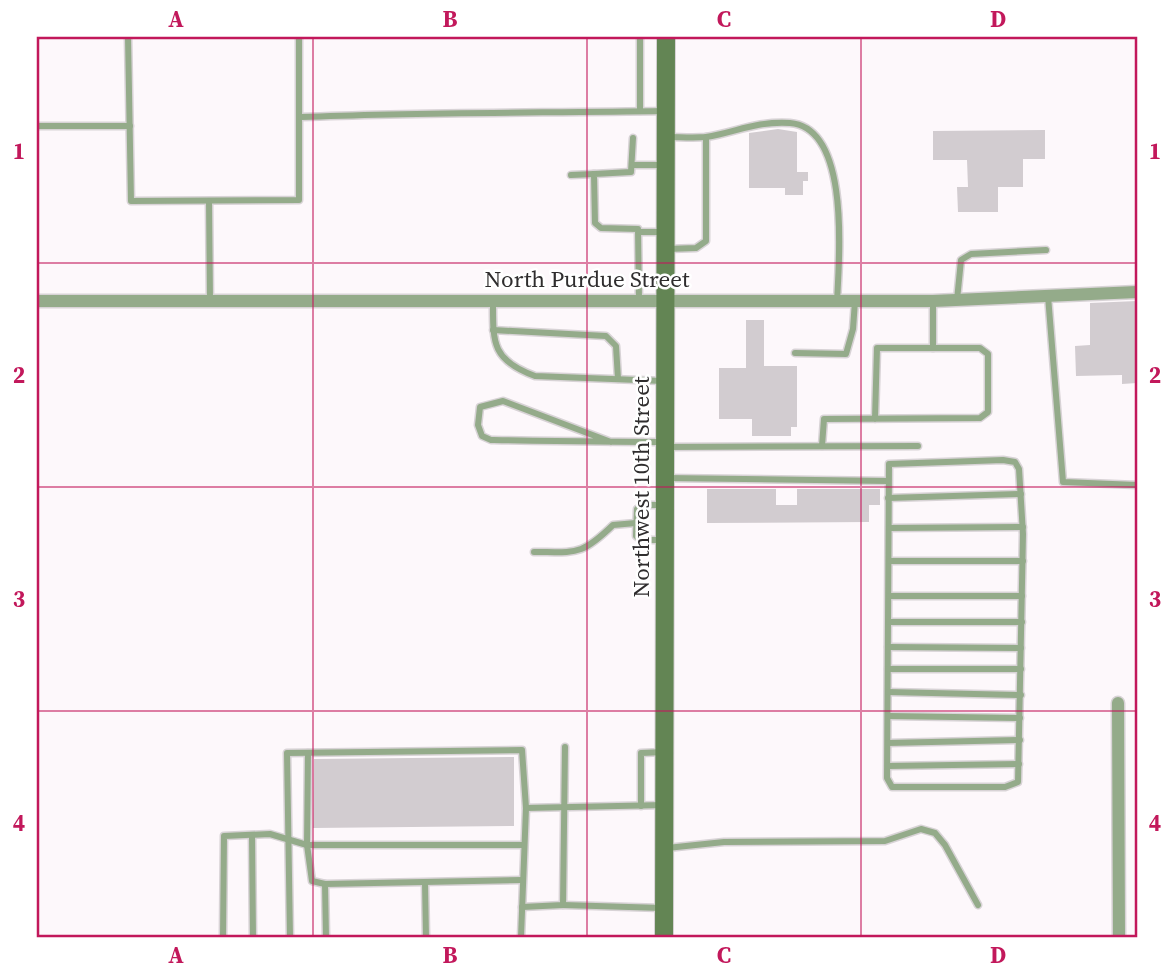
<svg xmlns="http://www.w3.org/2000/svg" width="1174" height="974" viewBox="0 0 1174 974" font-family="'Source Serif 4',serif">
<style>
.building{fill:#d2ccd0}
.lines{fill:none;stroke-linecap:round;stroke-linejoin:round}
.service-casing{stroke:#d8d3d6;stroke-width:9}
.minor-casing{stroke:#d8d3d6;stroke-width:15}
.secondary-casing{stroke:#d8d3d6;stroke-width:20}
.service{stroke:#94ab8a;stroke-width:6}
.minor{stroke:#94ab8a;stroke-width:12}
.secondary{stroke:#638554;stroke-width:18}
.grid{fill:none;stroke:#c2185b;stroke-width:2;stroke-opacity:0.55}
.labels{text-anchor:middle;stroke-width:5;stroke-linejoin:round;paint-order:stroke}
.street-label{font-size:23px;fill:#2f2d2e;stroke:#fff}
.neatline{fill:none;stroke:#c2185b;stroke-width:2.5}
.grid-label{font-size:23px;text-anchor:middle;font-weight:bold;fill:#c2185b}
</style>
<rect width="100%" height="100%" fill="#fdf8fb"/>
<g class="building">
<path d="M778,129L797,132V172H808V181H803V195H785V188H749V133Z"/>
<path d="M1045,130V159H1023V187H998V212H958L957,187H968L967,160H933V131Z"/>
<path d="M1137,301V383L1122,384V375L1076,376L1075,346L1090,345V303Z"/>
<path d="M746,320H764V366H797V427H791V436H752V419H719V368H746Z"/>
<path d="M707,489H776V505H797V489H880V505H869V522L707,523Z"/>
<path d="M514,757V826L313,828L314,759Z"/>
</g>
<g class="lines">
<defs>
<g id="service">
<path d="M128,37L131,201L299,200V37"/>
<path d="M640,111V37"/>
<path d="M301,117C422,112 542,113 663,111"/>
<path d="M37,126H130"/>
<path d="M668,137C680,137 693,138 706,137C737,132 755,121 790,123C851,128 839,259 837,302"/>
<path d="M633,138L631,172L594,174L595,223L601,228L638,229L639,300"/>
<path d="M633,165H663"/>
<path d="M571,175L594,174"/>
<path d="M209,201L210,300"/>
<path d="M639,232H665"/>
<path d="M667,249L696,248L706,241V137"/>
<path d="M1048,296L1063,482L1137,485"/>
<path d="M493,300C493,342 491,360 535,376L663,381"/>
<path d="M957,300L961,260L971,254L1046,250"/>
<path d="M933,301V348"/>
<path d="M493,330L606,336L616,346L618,379"/>
<path d="M795,353L846,354L853,329L855,301"/>
<path d="M611,442L503,401L480,407L478,425L482,436L491,440C549,441 606,442 663,442"/>
<path d="M822,446L824,419L980,418L988,412V354L980,348H877L875,419"/>
<path d="M667,447L918,446"/>
<path d="M1003,460L1015,462L1019,469L1023,534L1018,782L1005,787H892L887,778L889,464Z"/>
<path d="M666,478L888,481"/>
<path d="M888,498L1021,494"/>
<path d="M663,505H642L637,509L636,536L641,540H663"/>
<path d="M889,528L1023,527"/>
<path d="M534,552C577,552 581,556 613,525L636,523"/>
<path d="M890,561H1023"/>
<path d="M889,596H1022"/>
<path d="M889,622H1022"/>
<path d="M888,647L1021,648"/>
<path d="M888,669H1021"/>
<path d="M888,692L1021,695"/>
<path d="M889,716L1020,718"/>
<path d="M888,743L1020,740"/>
<path d="M888,766L1019,764"/>
<path d="M641,806V753L664,752"/>
<path d="M526,808L664,805"/>
<path d="M252,836L253,937"/>
<path d="M667,848L724,842L885,841L921,829L935,833L945,845L978,905"/>
<path d="M425,883L426,937"/>
<path d="M325,884L312,881L307,845H524"/>
<path d="M563,905L662,908"/>
<path d="M522,907L563,905L565,747"/>
<path d="M223,937L224,836L270,834L307,845L308,753"/>
<path d="M290,937L287,753L522,750L526,808L521,937"/>
<path d="M326,937L325,884L522,880"/>
</g>
<g id="minor">
<path d="M37,301H933L1137,292"/>
<path d="M1118,703L1119,937"/>
</g>
<path id="secondary" d="M664,937L666,37"/>
</defs>
<use href="#service" class="service-casing"/>
<use href="#minor" class="minor-casing"/>
<use href="#secondary" class="secondary-casing"/>
<use href="#service" class="service"/>
<use href="#minor" class="minor"/>
<use href="#secondary" class="secondary"/>
</g>
<path class="grid" d="M313,37V937M587,37V937M861,37V937M37,263H1137M37,487H1137M37,711H1137"/>
<g class="labels">
<g class="street-label">
<text x="587" y="287">North Purdue Street</text>
<text transform="translate(641 487) rotate(-90)" y="8">Northwest 10th Street</text>
</g>
</g>
<rect width="1174" height="974" fill="none" stroke="#ffffff" stroke-width="77"/>
<rect x="38" y="38" width="1098" height="898" class="neatline"/>
<g class="grid-label">
<text x="176" y="27">A</text>
<text x="450" y="27">B</text>
<text x="724" y="27">C</text>
<text x="998" y="27">D</text>
<text x="19" y="159">1</text>
<text x="1155" y="159">1</text>
<text x="19" y="383">2</text>
<text x="1155" y="383">2</text>
<text x="19" y="607">3</text>
<text x="1155" y="607">3</text>
<text x="19" y="831">4</text>
<text x="1155" y="831">4</text>
<text x="176" y="963">A</text>
<text x="450" y="963">B</text>
<text x="724" y="963">C</text>
<text x="998" y="963">D</text>
</g>
</svg>
